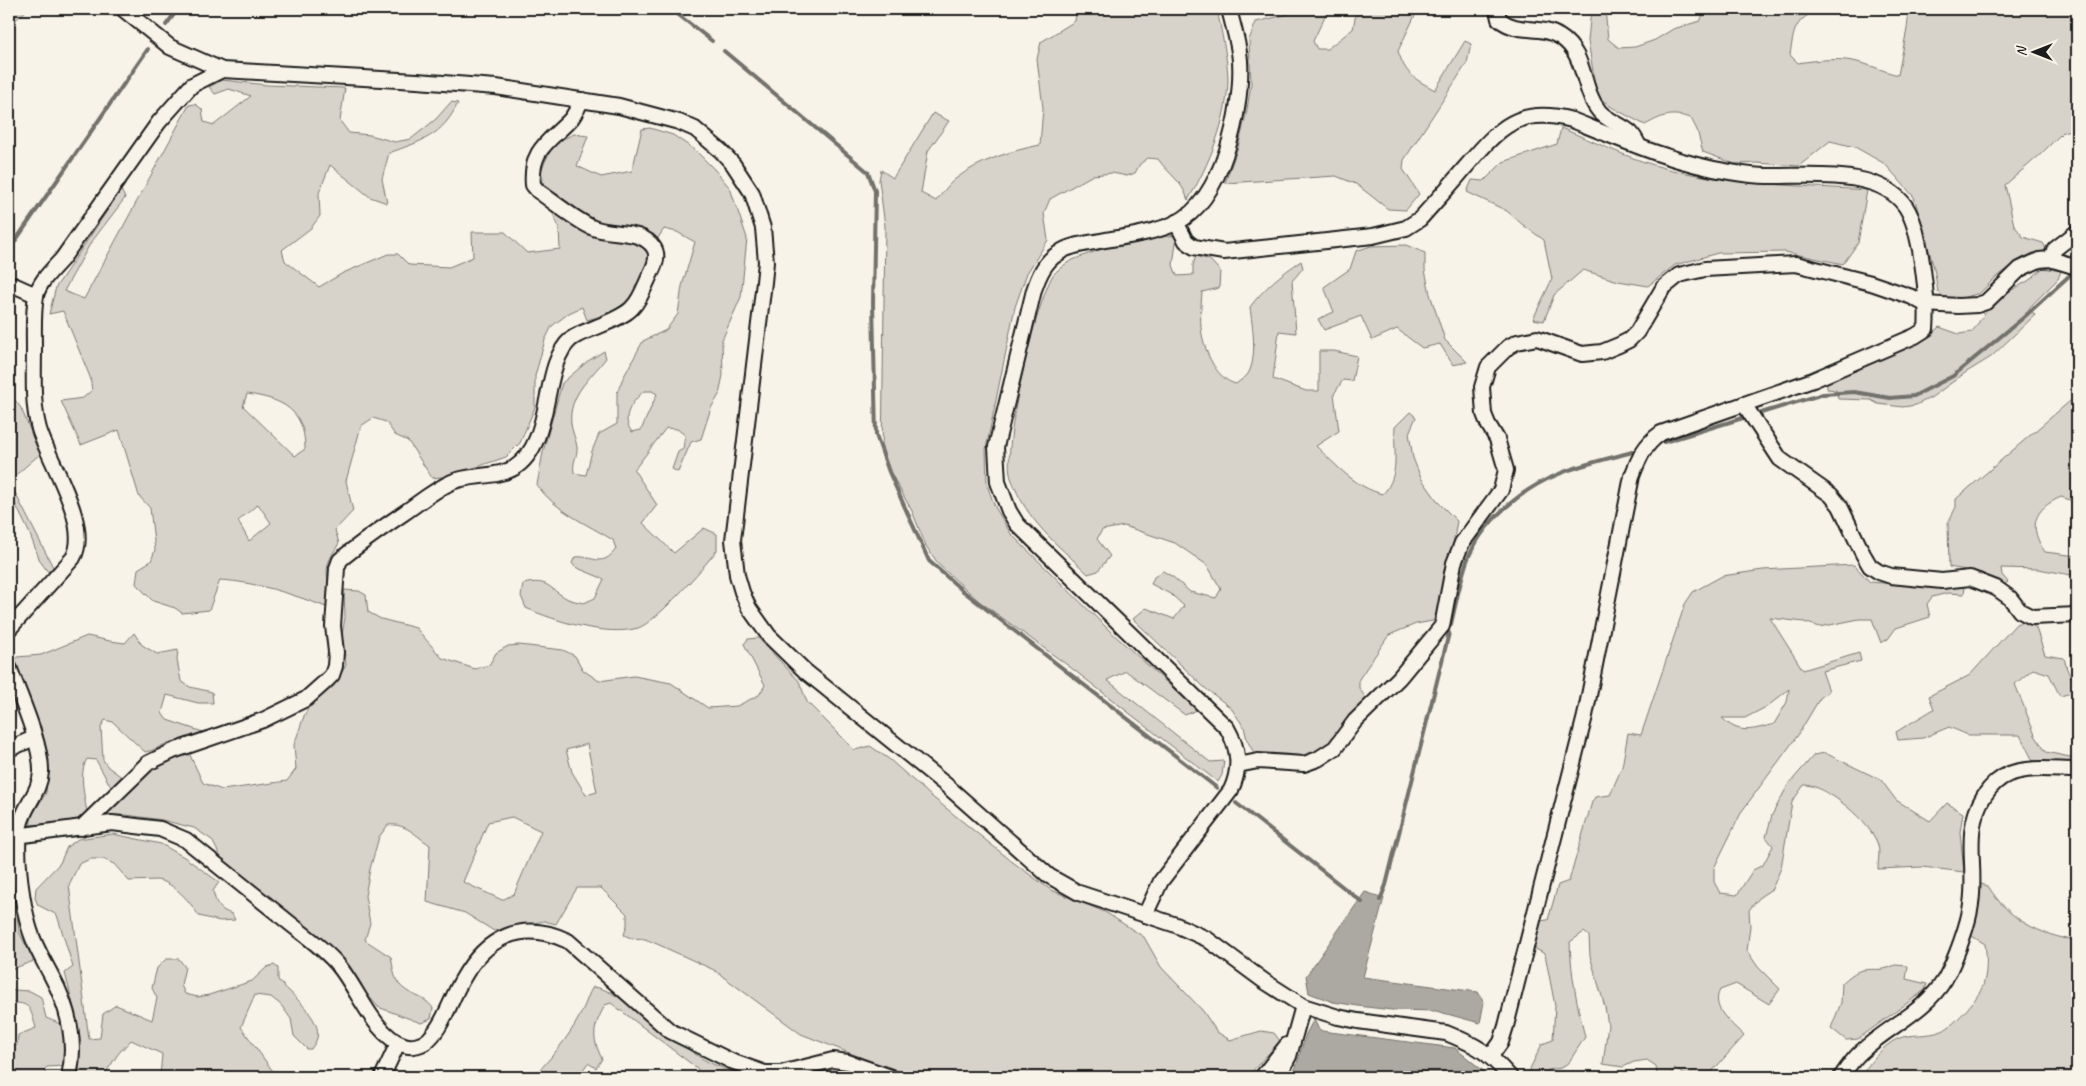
<svg xmlns="http://www.w3.org/2000/svg" width="2086" height="1086" viewBox="0 0 2086 1086" font-family="Caveat,sans-serif">
<style>
.green{fill:#d7d3cb;stroke:#7a7874;fill-rule:evenodd}
.water{fill:#aca9a2;stroke:#72716c}
.lines{fill:none;stroke-linecap:round;stroke-linejoin:round}
.stream{stroke:#72716c;stroke-width:4}
.minor-casing{stroke:#1c1c1c;stroke-width:18}
.minor{stroke:#f7f3e8;stroke-width:14}
</style>
<rect width="100%" height="100%" fill="#f7f3e8"/>
<filter id="ink" filterUnits="userSpaceOnUse"><feTurbulence type="fractalNoise" baseFrequency=".02" numOctaves="2"/><feDisplacementMap in="SourceGraphic" scale="10" xChannelSelector="R" yChannelSelector="G"/><feConvolveMatrix kernelMatrix="1 2 1 2 8 2 1 2 1" color-interpolation-filters="sRGB"/></filter>
<g filter="url(#ink)">
<g class="green">
<path d="M9,9H28L10,25L9,32Z"/>
<path d="M1077,9H1217C1221,31 1227,54 1228,77C1228,119 1209,165 1188,200C1181,179 1170,176 1158,159L1148,158L1140,164L1135,173L1127,176L1112,173L1093,175L1050,199L1044,213L1048,240L1027,273L1015,307L986,449L987,485L995,507L1011,534L1110,631L1197,710L1185,715L1126,671L1107,680L1210,762L1224,761L1222,775L1218,782L1070,667L979,601L939,565L926,546L912,511L882,457L885,226L879,180L881,170L893,178L933,113L949,121L928,151L921,193L936,201C942,194 947,186 954,180C978,161 1010,151 1040,145L1043,108L1037,59L1041,42L1075,21Z"/>
<path d="M1309,9H1323L1326,14L1313,41L1317,49H1327L1353,29L1355,18L1360,9H1418L1398,51C1406,75 1413,78 1435,90L1465,41L1471,44L1467,63L1404,160L1403,169L1419,194L1406,210L1388,209L1356,184L1336,176L1225,183L1239,144L1247,110L1251,84L1249,40L1256,22Z"/>
<path d="M1591,9H1605L1608,39L1619,48L1635,47L1655,40L1673,29L1700,21L1706,9H1819C1794,21 1794,29 1790,55L1798,63C1816,60 1844,57 1861,63C1874,66 1885,72 1898,75L1907,29L1909,9H2077V128L2063,132L2041,154L2005,185L2014,225L2023,237L2043,243L2047,250L2022,258L1993,280L1980,293L1962,298L1944,297L1938,292L1934,268L1914,197L1885,164L1855,147L1830,141L1799,166L1757,163L1735,164L1703,152L1697,130L1691,118C1670,112 1664,115 1645,125L1613,108L1597,96L1588,41Z"/>
<path d="M222,80L267,85L345,88L340,121L349,133L370,135L395,142L411,139L436,119L451,102L458,103C442,137 421,141 389,153L382,179L387,203L370,197L330,165L319,193L320,216L311,228L282,250L285,261L319,287L343,273L388,254H398L409,265L449,267L473,257L472,232H505L527,253L560,249L559,228L552,211L561,198L544,185L541,170L554,143L574,134L588,136L577,166L601,177L632,171L642,129L650,128L673,135L695,150L714,169L730,188L747,238L741,297L722,340L723,375L719,395L711,408L701,439L691,442L678,472L672,469L678,452L683,449L685,435L677,429L666,428L634,470L657,505L643,523L674,553L704,528L717,534V550C704,567 657,622 638,628C607,637 555,621 526,608L521,596L523,584C550,578 548,589 568,599C573,601 579,602 584,603L595,598L604,579L575,567L572,563L575,557C592,555 602,569 616,549L613,540C587,524 555,511 537,485L543,452L562,383L588,361L604,351L606,358C590,379 568,395 571,424C572,432 576,439 577,447C578,456 572,461 574,473L586,475L592,451L599,434L617,424V393L622,380L643,341L666,330L678,314L682,286L695,242L677,232L664,229L650,250L651,260L640,285L619,311L587,320L582,307L569,313L552,326L545,340L535,376V407L520,443L506,457L450,476L432,478L408,441L395,435L386,422L373,418L361,426L346,481L353,511L335,530L339,543C336,549 330,557 328,564C324,579 335,592 326,607C292,594 256,582 220,580L209,610L182,613L175,608L153,601L136,584L138,569L151,561L155,550L150,508L139,496L119,430L81,445L61,401L83,398L92,390L90,377L63,311L49,314L56,287L121,190L125,198L90,244L64,291L84,299L189,105L195,104L202,109L204,122L214,125L251,96L229,89L215,94L209,87ZM644,391H652L657,394L641,430L632,432C620,417 632,402 644,391ZM247,394C283,399 305,410 305,449L295,456L243,406ZM258,504L271,523L249,541L238,521Z"/>
<path d="M1561,128C1602,145 1642,165 1686,173C1745,185 1807,186 1867,190L1858,243L1843,264L1785,252L1718,253L1675,265L1648,286L1618,281L1583,270L1554,295L1544,321L1533,319L1552,279L1544,240L1523,225L1507,211L1467,192L1472,180L1484,181L1503,162L1557,144Z"/>
<path d="M1177,235L1173,265L1177,276L1193,275V265L1196,256L1210,260L1220,271L1219,288L1202,292C1201,307 1199,324 1203,339C1207,356 1218,380 1236,384C1239,381 1245,378 1248,374C1258,357 1252,325 1250,307C1264,288 1281,274 1301,261L1303,268L1292,281L1296,333L1279,331L1273,379L1306,391H1319V351H1334L1357,356L1352,381L1343,380L1334,394L1339,431L1316,446C1336,465 1356,488 1383,494C1401,474 1393,451 1395,427L1410,412L1416,417L1409,433L1413,458L1421,478L1439,503L1457,521L1444,598L1433,621L1416,624L1389,635L1359,679V688L1368,701C1353,711 1352,721 1341,734C1314,767 1291,753 1255,755L1247,740L1244,727L1231,708L1205,688L1133,619L1146,608L1174,619L1184,606L1172,595L1151,584L1154,577L1163,571L1173,577L1190,592L1216,598L1221,589L1207,565L1175,543L1124,526L1102,530L1097,539L1110,556L1098,571L1088,574C1056,543 1027,522 1011,478C1001,448 1036,303 1053,275C1056,271 1063,266 1067,263C1073,259 1081,257 1088,254C1117,243 1146,239 1177,235Z"/>
<path d="M1406,245L1425,253V270L1430,294L1445,340L1467,362L1453,365L1440,344L1422,348L1397,329L1372,340L1361,316L1324,330L1318,319L1334,312L1324,287L1350,269L1356,251L1371,246Z"/>
<path d="M2043,268L2061,271L2058,279L2029,308L2035,315L1991,357L1965,373L1932,397L1916,405L1903,407L1878,404L1871,400L1838,399L1836,390L1827,389V380L1927,338L1939,327L1959,334L1972,332L1994,300L2028,281Z"/>
<path d="M9,392L21,408L40,454L9,481Z"/>
<path d="M2077,395V512L2073,501L2061,497C2033,509 2028,527 2045,552L2077,556V576L2038,569L2001,568L2002,575L2008,582L2002,586L1982,573L1949,567L1948,523L1956,507V499Z"/>
<path d="M9,481L53,567L48,572L40,561L29,532L13,499L9,500Z"/>
<path d="M1854,565L1870,582L1924,586H1965L1964,594L1948,593L1932,597L1927,604L1930,617L1896,628L1888,639L1881,643L1872,619H1859L1820,627L1804,622L1770,618L1803,670L1859,653L1861,661L1822,671L1829,691L1820,698L1798,735L1742,811L1714,868V882L1720,893L1737,895L1753,870L1763,865L1773,846L1766,837L1772,815L1788,785L1814,755L1825,753L1881,780L1896,800L1930,821L1947,803L1963,813L1960,832L1964,872L1922,867L1878,869C1878,862 1880,852 1878,845C1872,824 1826,784 1804,785L1792,802L1781,868L1772,889L1761,896L1749,910L1750,926L1747,951L1758,967L1780,989L1769,1004L1736,984L1720,990C1710,1009 1732,1023 1744,1036L1707,1077H1686L1675,1068L1669,1077H1657L1656,1066L1647,1060L1634,1062L1623,1067L1603,1064L1608,1025L1605,1007L1590,956L1589,936L1584,932L1570,942C1571,975 1577,1005 1585,1037L1569,1062L1561,1068L1548,1070L1545,1077H1526L1542,1044L1553,1040L1555,1006L1545,954L1532,947L1539,921L1548,920L1558,885L1569,881L1592,802L1595,797L1610,795L1622,767L1628,733L1641,735L1685,604L1693,592L1722,576L1763,570ZM1789,689L1787,702L1774,724C1752,730 1739,735 1722,718H1745L1768,706Z"/>
<path d="M344,590L359,591L366,595L368,612L381,619L416,628L442,658L475,669L489,665L496,653L508,646L519,645L563,650L575,656L583,670L599,681L634,676L671,683L708,708L737,706L759,695L765,685L744,644L748,639L758,638L799,681L807,702L855,750L870,746L889,759L931,796L1014,863L1051,890L1105,912L1144,937L1161,967L1203,1011L1217,1032L1230,1040L1261,1031L1274,1033L1280,1041L1247,1077H911L801,1034L714,970L657,944L645,939L631,938L624,935L627,925V914L601,888H577L556,924L544,921L494,931L465,913L427,902L430,845C416,836 406,823 388,825L379,837L370,869L365,896L370,923L365,940L391,957C393,965 393,976 399,984C408,996 424,995 433,1008L431,1019L421,1023L378,1007L335,956L265,898L248,881L223,862L212,840L194,828L162,820L126,815H105V811L161,761L189,753L203,783L222,790L287,781L296,769L294,745L304,716L310,704L334,686L346,665L342,634L345,618ZM587,744L597,792L586,795L572,772L566,750ZM512,817L541,831L514,894L502,900L463,882L488,822Z"/>
<path d="M2026,620L2036,628L2045,655L2064,658L2067,669L2075,686L2072,693L2060,696L2049,674L2033,669L2015,684L2035,735L2046,752L2070,757L2077,756V763L2033,761L2020,735H1968L1949,727L1923,738L1898,740L1896,732L1934,709L1929,696L1970,675L2016,624Z"/>
<path d="M134,633L142,645L157,654L178,650L177,660L181,681L190,687L212,692L213,703H198L167,695L162,713L167,720L203,732C193,740 180,739 168,743C160,746 154,751 145,752L113,722L105,720L101,727L103,760L108,767L123,778L112,789L96,760L87,759C78,774 85,797 87,813L77,821L30,825L33,814L46,793L49,760L41,727L13,664L17,657L41,655L87,636L110,641L125,643Z"/>
<path d="M113,834L161,844L184,857L219,882L213,891C216,904 219,910 232,914L235,920L220,921L199,916C191,903 174,882 157,880C148,880 138,881 129,881L114,864L103,859H90L79,864L69,885L89,1039L100,1038L103,1014L116,1005L152,1020L157,998L152,988L157,968L166,959H179L185,967L181,985L185,994L198,997L209,995L252,981L267,967L274,965L278,968V980C290,993 323,1019 317,1038C316,1042 313,1046 311,1049H307L294,1036L291,1019L281,1005L271,997L255,995L241,1027L277,1077H160L162,1054L131,1040L118,1054L103,1077H78C84,1040 74,1009 65,973L73,967L57,915L38,905L35,898L36,888L60,863L67,847L78,839Z"/>
<path d="M9,854L11,857L19,932L34,961L9,970Z"/>
<path d="M1981,884L1988,886C2009,920 2038,934 2077,941V1077H1860C1870,1063 1881,1047 1897,1039C1910,1033 1928,1037 1942,1031C1954,1026 1982,995 1984,982C1987,971 1987,956 1985,944L1970,935Z"/>
<path d="M1895,965L1908,966L1906,979L1927,984L1925,990L1858,1039L1846,1040L1831,1028L1841,1003L1842,983C1848,978 1855,971 1863,970C1877,968 1881,972 1895,965Z"/>
<path d="M593,987C619,988 672,1040 698,1056C713,1066 732,1071 748,1077H694L698,1069L611,1003L605,1005C593,1028 591,1036 602,1059L596,1068L588,1063L582,1071L581,1077H545L539,1071C555,1053 573,1032 583,1009C587,1001 588,994 593,987Z"/>
<path d="M14,990L30,991L41,997L46,1018C50,1020 55,1021 58,1023C69,1030 67,1055 64,1066L47,1067L44,1070L47,1077H9V1049L17,1045L18,1035L36,1028C30,1008 31,1002 9,1003V993Z"/>
</g>
<g class="water">
<path d="M1365,892L1384,898L1363,977L1478,992L1484,1002L1480,1023L1436,1011L1392,1010L1358,1006L1333,1002L1309,993L1306,976Z"/>
<path d="M1314,1019L1318,1028L1322,1031L1455,1048L1491,1077H1291L1296,1067L1306,1034Z"/>
</g>
<g class="lines">
<g class="stream">
<path d="M671,9L712,41"/>
<path d="M166,25L178,9"/>
<path d="M724,51L868,172L875,191L873,304L876,435L889,472L929,561L963,591L1217,788"/>
<path d="M9,250L148,49"/>
<path d="M1761,413L1823,394L1854,392L1890,398L1914,396L1953,376L2023,318L2070,275"/>
<path d="M1664,442L1743,418"/>
<path d="M1451,624C1456,603 1460,581 1467,561C1482,522 1521,489 1559,474C1582,464 1608,459 1632,452"/>
<path d="M1236,803L1362,902"/>
<path d="M1380,900L1386,885L1449,633"/>
</g>
<defs>
<g id="minor">
<path d="M123,9L170,47L222,70L417,81L496,87L619,106L679,122L695,129L721,151L733,164L752,193L763,228L766,262L764,282L733,540L737,575L742,592L749,608L769,636L805,671L946,785L1049,876L1079,893L1176,925L1207,939L1264,981L1303,1006L1338,1017L1358,1021L1446,1033C1478,1046 1487,1051 1510,1077"/>
<path d="M1497,9L1499,19C1518,35 1540,24 1560,37C1587,54 1581,89 1599,111C1607,121 1621,124 1631,133C1634,136 1637,142 1639,146"/>
<path d="M1176,222L1186,241L1194,247L1224,252L1373,236L1406,228L1420,219C1434,203 1449,187 1463,170C1497,131 1515,105 1572,120C1624,141 1674,163 1730,172C1742,174 1755,176 1767,176C1809,177 1879,167 1906,207C1914,220 1917,235 1920,250C1924,273 1928,306 1926,329L1915,336L1813,380L1661,433C1644,445 1639,458 1632,476L1585,716L1506,1026L1501,1042L1491,1056"/>
<path d="M2050,259L2055,249L2077,232"/>
<path d="M9,283L36,295"/>
<path d="M1744,404L1780,459L1831,495L1840,506L1863,554L1870,566L1879,572L1891,576L1942,581L1970,578L1996,588L2010,598L2020,611L2032,617L2077,615"/>
<path d="M9,629L73,558C92,526 49,462 39,429C32,404 34,375 34,349C34,332 33,313 36,296C39,282 53,269 62,259L159,122L192,85L222,70"/>
<path d="M9,667C19,694 42,745 41,772C40,792 24,806 20,825C15,849 21,895 27,919C31,939 42,958 51,975C69,1008 77,1041 69,1077"/>
<path d="M9,749L34,738"/>
<path d="M1238,765L1258,761L1304,764L1318,759L1335,748L1355,721L1399,678L1442,626L1454,563L1462,543L1501,490L1506,470L1497,439L1488,424L1484,414L1482,387L1488,367L1508,347L1517,342L1537,338L1582,354L1602,352L1619,345L1629,340L1637,332L1663,288L1679,275L1705,269L1796,264L1871,283L1912,297L1925,304L1958,306L1977,305L1986,302L2020,269L2039,260L2050,259L2077,267"/>
<path d="M81,828L148,763L173,751L263,720L306,699L324,683L332,675L335,666L336,652L333,626L337,568L340,560C360,543 382,528 404,513C420,502 434,490 452,482C470,474 497,478 514,468C555,442 540,366 571,339C579,333 590,330 599,326C636,311 635,308 651,273C655,265 659,256 654,248C642,228 609,236 591,227C573,218 555,203 538,191L533,185C530,149 549,142 570,120C575,115 578,106 582,100"/>
<path d="M9,837L112,823L160,829L186,840C220,867 253,894 287,921C304,935 324,948 338,965C357,987 375,1037 404,1045C412,1048 423,1045 429,1039C444,1024 451,999 462,980C486,937 522,919 568,941L670,1031L731,1061L765,1073H781L833,1060L848,1062L891,1077"/>
<path d="M1145,915L1161,881L1231,790C1241,768 1239,749 1227,728L1017,524L1009,511L998,482L996,447L1034,290C1039,275 1045,261 1059,253C1068,246 1083,244 1095,242C1121,237 1151,234 1176,223C1223,200 1243,108 1240,61C1239,44 1233,26 1229,9"/>
<path d="M382,1077L398,1043"/>
<path d="M1262,1077L1287,1045"/>
<path d="M1278,1077L1289,1056L1303,1006"/>
<path d="M1841,1077C1847,1068 1854,1058 1862,1051C1890,1025 1925,1012 1945,979C1955,961 1969,923 1971,904C1977,865 1962,832 1984,796C1990,787 1999,778 2009,774C2031,766 2054,770 2077,770"/>
</g>
</defs>
<use href="#minor" class="minor-casing"/>
<use href="#minor" class="minor"/>
</g>
</g>
<rect width="2086" height="1086" fill="none" stroke="#f7f3e8" stroke-width="30"/>
<rect x="15" y="15" width="2056" height="1056" fill="none" stroke="#1c1c1c" stroke-width="2" filter="url(#ink)"/>
<g transform="translate(2034 52) rotate(270)" stroke="#f7f3e8" stroke-width="4" paint-order="stroke">
<path d="M0-4L9 19L0 12L-9 19Z" fill="#1c1c1c"/>
<text y="-8" font-size="14" font-weight="bold" text-anchor="middle" fill="#1c1c1c">N</text>
</g>
</svg>
